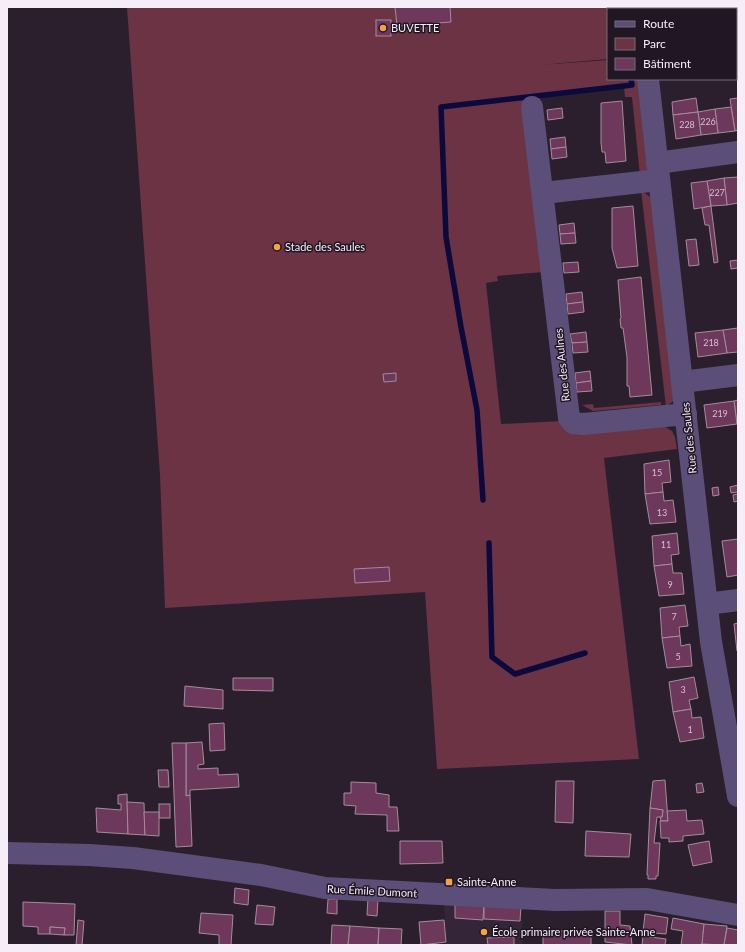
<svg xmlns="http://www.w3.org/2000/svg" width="745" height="952" viewBox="0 0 745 952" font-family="Lato,sans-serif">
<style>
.built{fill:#352539}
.green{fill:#6b3343}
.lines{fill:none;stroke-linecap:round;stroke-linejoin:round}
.stream{stroke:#0c093c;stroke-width:5.5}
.building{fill:#6e375c;stroke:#a38d9a}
.minor{stroke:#5b4e78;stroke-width:22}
.poi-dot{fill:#f3a442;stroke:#211624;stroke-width:1.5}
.labels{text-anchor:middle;stroke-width:3;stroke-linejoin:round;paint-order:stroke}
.number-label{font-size:9px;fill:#d3c0d0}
.poi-label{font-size:11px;fill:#f5edf7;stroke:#211624;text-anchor:start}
.street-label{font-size:11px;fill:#f5edf7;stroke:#211624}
</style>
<rect width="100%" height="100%" fill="#2b1f2e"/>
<path class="built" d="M444,902L521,906L523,945H446Z"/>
<g class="green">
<path d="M127,7H631L632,9H608V59L540,65L608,60V79H640L649,161L647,170L640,176L632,97H625L624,86L540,95L543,272L497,276L498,281L486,283L501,424L561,421L662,425L672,431L675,437L677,449L604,458L639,759L437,769L425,592L165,608L160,475Z"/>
<path d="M641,190L654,200L675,392L673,401L666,407Z"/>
<path d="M661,402V405L593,411L582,405L593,404L594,408Z"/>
</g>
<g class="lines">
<g class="stream">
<path d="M623,7L624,9"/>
<path d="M483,500L477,410L461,327L446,237L441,107L632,85L631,79"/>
<path d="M489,543L492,657L515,674L585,653"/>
</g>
</g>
<g class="building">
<path d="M395,7H450L451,22L397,26Z"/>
<rect x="376" y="20" width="15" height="16"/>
<path d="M696,98L698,112L673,115L672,102Z"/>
<path d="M738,98V130L735,131L730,99Z"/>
<path d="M622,101L626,161L606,163L605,152H602L601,143V103Z"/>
<path d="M731,107L735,131L718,133L715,109Z"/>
<path d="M562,108L563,118L548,120L547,110Z"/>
<path d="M715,109L718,133L701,135L698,112Z"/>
<path d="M698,112L701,135L676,139L673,115Z"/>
<path d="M565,137L566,147L551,149L550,139Z"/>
<path d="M566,147L567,157L552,159L551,149Z"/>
<path d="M738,177V203L727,205L724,178Z"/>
<path d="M724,178L727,205L711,206L707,181Z"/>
<path d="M707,181L711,206L694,209L691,183Z"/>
<path d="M633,206L638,266L617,268L612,248V208Z"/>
<path d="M711,206L718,262L714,263L709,225H705L702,208Z"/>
<path d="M574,223L575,233L560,234L559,225Z"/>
<path d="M575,233L576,243L561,244L560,234Z"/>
<path d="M696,239L699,265L689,266L686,240Z"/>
<path d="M738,260V268L731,269L730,261Z"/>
<path d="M578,262L579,272L564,273L563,263Z"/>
<path d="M641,277L652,395L630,397L629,386H627V357L623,328H621L620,319L621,318L618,280Z"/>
<path d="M582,292L583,302L567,304L566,294Z"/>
<path d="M583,302L584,312L568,314L567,304Z"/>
<path d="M738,328V352L727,353L723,330Z"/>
<path d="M723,330L727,353L698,357L695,333Z"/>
<path d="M586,332L587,342L572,343L570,334Z"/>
<path d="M587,342L588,352L573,353L572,343Z"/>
<path d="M590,371L591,381L576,383L575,373Z"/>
<path d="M396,373V381L384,382L383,374Z"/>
<path d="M591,381L592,391L577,392L576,383Z"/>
<path d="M738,400V424H737L734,401Z"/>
<path d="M734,401L737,424L707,428L704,405Z"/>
<path d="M669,460L671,482L662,483L663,492L645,494L644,464Z"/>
<path d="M738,485V492L731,493L730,487Z"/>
<path d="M718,487L719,495L713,496L712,488Z"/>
<path d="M663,492L664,501L673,500L676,522L650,524L645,494Z"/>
<path d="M738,494V501L734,502L733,495Z"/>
<path d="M677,533L679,554L671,555L672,564L654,566L652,536Z"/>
<path d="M738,539V575L727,577L722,541Z"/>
<path d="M672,564L673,573H682L684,594L659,596L654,566Z"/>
<path d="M389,567L390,581L355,583L354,569Z"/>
<path d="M685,605L688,626L679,627L680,636L662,638L660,608Z"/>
<path d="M738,623V651H737L734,624Z"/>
<path d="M680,636L681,646L690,644L692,666L667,668L662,638Z"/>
<path d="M694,677L698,698L689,700L691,709L673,712L669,682Z"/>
<path d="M233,678H273V691L233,690Z"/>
<path d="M185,686L223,690V709L184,706Z"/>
<path d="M691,709L692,718L701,717L704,738L680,742L673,712Z"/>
<path d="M224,723L225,750L210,751L209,724Z"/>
<path d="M202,742L204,764L198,765V769L218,768V775L238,774L239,787L190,790V795L186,796V743Z"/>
<path d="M172,743H186V796L190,795L192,846L176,847Z"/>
<path d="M158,770H168L169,787H159Z"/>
<path d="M665,780L668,821H661L660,817H662L663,810L650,808L653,781Z"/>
<path d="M556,781H574L573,823L555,822Z"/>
<path d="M351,782L376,783V793L389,795V807H397L399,831H387V815L355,814L356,806L344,805V793H351Z"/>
<path d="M702,783L704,792L697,793L696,784Z"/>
<path d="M127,794L128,834L97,832L96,808L121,810V804H118V795Z"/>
<path d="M127,802L144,803L145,835L128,834Z"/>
<rect x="159" y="804" width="11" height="14"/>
<path d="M650,808L663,810L662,817H657L654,843H660L658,876H656V879H648V875H647Z"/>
<path d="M686,810L687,821L702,820L704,834L683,836V841L669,842V838H661L660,821H668L667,811Z"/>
<path d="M144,812H159V836L145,835Z"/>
<path d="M586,831L631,834L629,857L585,856Z"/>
<path d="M400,841H442L443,863L400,864Z"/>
<path d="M709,841L712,862L693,866L688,845Z"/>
<path d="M235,888L249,890L248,905L234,903Z"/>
<path d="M368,898L378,899L377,916L367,915Z"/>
<path d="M328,899H337V914L327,913Z"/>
<path d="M23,902L75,904L74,935H64L65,928L50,927V934H38V927L23,926Z"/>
<path d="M455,903L484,904L483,920L455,918Z"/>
<path d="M484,904L521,906L520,921L484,919Z"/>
<path d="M257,905L275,907L273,925L255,924Z"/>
<path d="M605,911H620V925L630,926L632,945L605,942Z"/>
<path d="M201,913L233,915L231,945H219V935L199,933Z"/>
<path d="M645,914L668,918L666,934L643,932Z"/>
<path d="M673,918L704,924L702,945H681L683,931L671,929Z"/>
<path d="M78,920L84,921L82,945H76Z"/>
<path d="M444,920L446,942L421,945L419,922Z"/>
<path d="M704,924L727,926L724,945L702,944Z"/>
<path d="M332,925L350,926L348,945H331Z"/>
<path d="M350,926L379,928L378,945H348Z"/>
<path d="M50,927L65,928L64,935L50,934Z"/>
<path d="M379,928L402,929L401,945H378Z"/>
<path d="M727,928L738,930V945H724Z"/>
<rect x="543" y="931" width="16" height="2"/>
<path d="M559,931H591V945H543V933H559Z"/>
<path d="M643,936L666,939L665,945H642Z"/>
<path d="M514,937V945H488L487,938Z"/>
</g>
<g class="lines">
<g class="minor">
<path d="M640,7V9"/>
<path d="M648,79L711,642L738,796"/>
<path d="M532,107L569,418L573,423L583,424L686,414"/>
<path d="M657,163L738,152"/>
<path d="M543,193L659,180"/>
<path d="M682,382L738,375"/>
<path d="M707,604L738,600"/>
<path d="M7,853L89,855L133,858L261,875L325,888L555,900L647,899L738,915"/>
</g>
</g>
<g class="poi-dot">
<circle cx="383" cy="28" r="4"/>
<circle cx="277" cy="247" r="4"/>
<rect x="445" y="878" width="8" height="8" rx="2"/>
<circle cx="484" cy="932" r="4"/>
</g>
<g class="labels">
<g class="number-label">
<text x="708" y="125">226</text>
<text x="687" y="128">228</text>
<text x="717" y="196">227</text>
<text x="711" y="346">218</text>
<text x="720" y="417">219</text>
<text x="657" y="476">15</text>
<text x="662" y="516">13</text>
<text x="666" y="548">11</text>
<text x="670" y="588">9</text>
<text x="674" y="620">7</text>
<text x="678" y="660">5</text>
<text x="683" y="693">3</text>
<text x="690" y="733">1</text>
</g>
<g class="poi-label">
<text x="391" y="32">BUVETTE</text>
<text x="285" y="251">Stade des Saules</text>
<text x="457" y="886">Sainte-Anne</text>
<text x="492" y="936">École primaire privée Sainte-Anne</text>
</g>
<g class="street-label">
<text transform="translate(562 365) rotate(-96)" y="4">Rue des Aulnes</text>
<text transform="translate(689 438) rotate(-96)" y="4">Rue des Saules</text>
<text transform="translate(372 891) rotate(3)" y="4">Rue Émile Dumont</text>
</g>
</g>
<rect width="745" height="952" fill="none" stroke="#f5edf7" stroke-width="16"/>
<rect x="607" y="8" width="130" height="72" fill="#211624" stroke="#766c78"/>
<rect x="615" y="21" width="20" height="6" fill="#5b4e78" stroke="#766c78"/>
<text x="643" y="28" font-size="12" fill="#f5edf7">Route</text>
<rect x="615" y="38" width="20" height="12" fill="#6b3343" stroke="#766c78"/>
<text x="643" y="48" font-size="12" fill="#f5edf7">Parc</text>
<rect x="615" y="58" width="20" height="12" fill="#6e375c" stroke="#766c78"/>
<text x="643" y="68" font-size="12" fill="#f5edf7">Bâtiment</text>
</svg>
